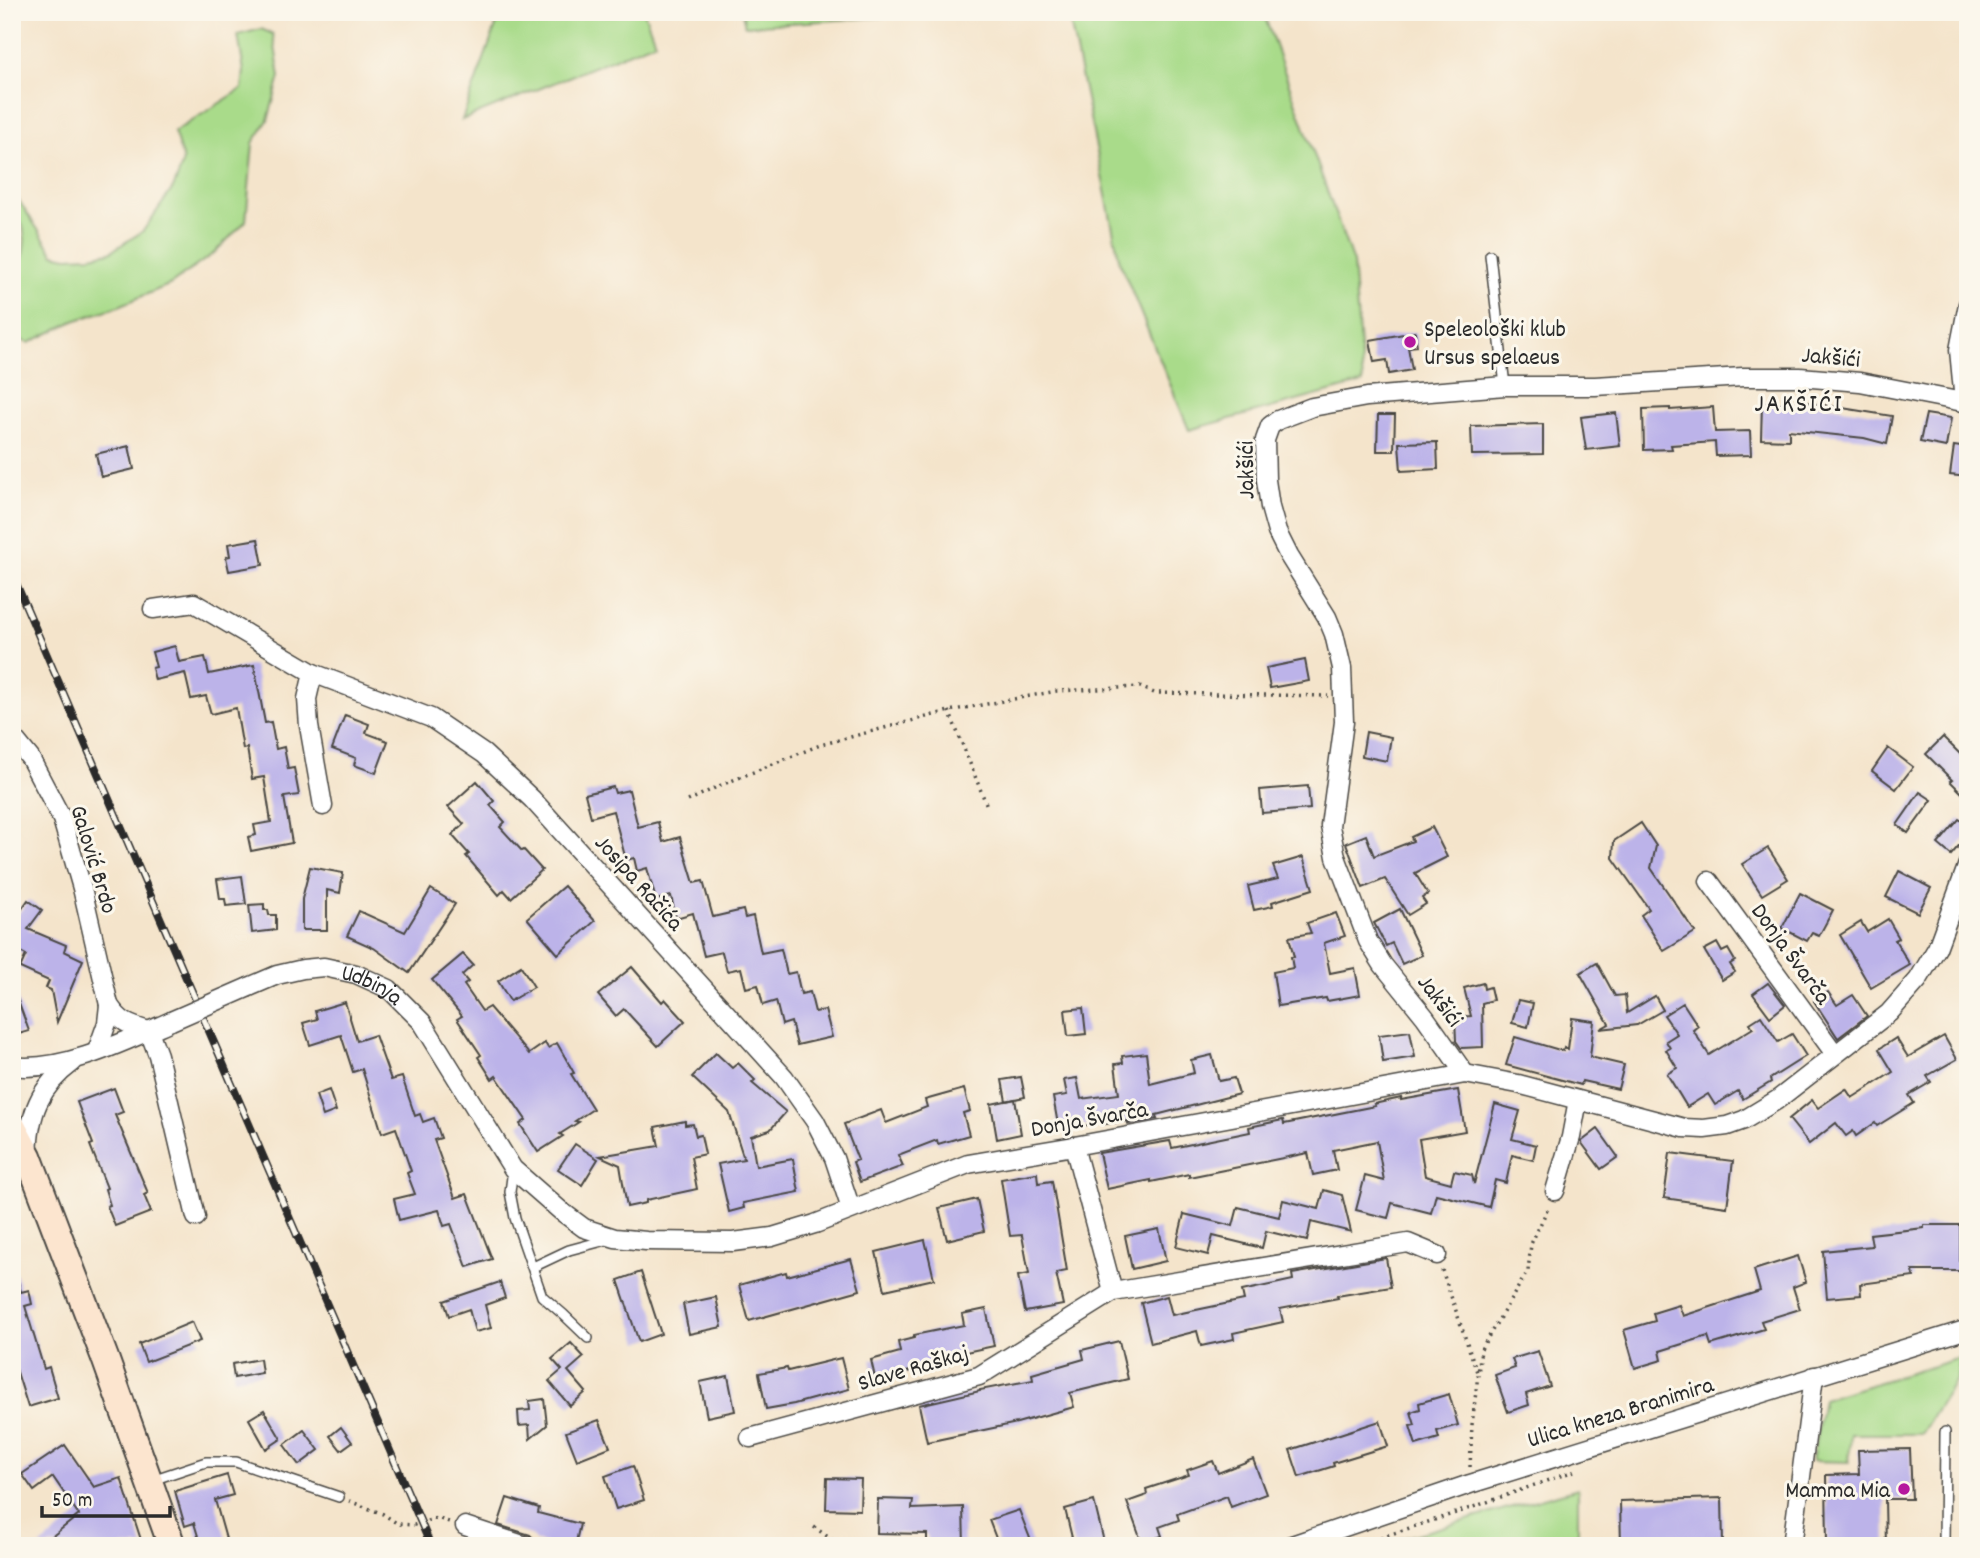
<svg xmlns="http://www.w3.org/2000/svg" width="1980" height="1558" viewBox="0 0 1980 1558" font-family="Dekko,sans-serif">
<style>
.green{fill:#a9db8a;stroke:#6a835a;stroke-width:2}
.building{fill:#bcb3e9}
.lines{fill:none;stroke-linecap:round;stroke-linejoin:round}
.lane-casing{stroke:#494743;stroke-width:12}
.street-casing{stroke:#494743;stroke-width:21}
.secondary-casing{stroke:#494743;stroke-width:30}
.path{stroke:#494743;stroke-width:3.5;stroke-dasharray:2 5;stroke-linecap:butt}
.lane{stroke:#fff;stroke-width:9}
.street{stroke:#fff;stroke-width:18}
.secondary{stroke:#fce5cf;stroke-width:26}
.rail-casing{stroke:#2b2b2b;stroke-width:8}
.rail{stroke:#fbf7ec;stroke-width:5;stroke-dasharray:16;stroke-linecap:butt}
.street-bridge-casing{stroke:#494743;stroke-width:21;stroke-linecap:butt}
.street-bridge{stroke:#fff;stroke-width:18}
.poi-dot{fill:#b5179e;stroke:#fbf7ec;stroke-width:2.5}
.labels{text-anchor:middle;stroke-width:6;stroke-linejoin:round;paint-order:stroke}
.poi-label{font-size:24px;fill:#2b2b2b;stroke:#fbf7ec;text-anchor:start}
.street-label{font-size:24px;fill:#2b2b2b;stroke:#fbf7ec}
.neighbourhood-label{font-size:26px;letter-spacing:2px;fill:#2b2b2b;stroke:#fbf7ec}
</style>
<rect width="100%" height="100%" fill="#fbf7ec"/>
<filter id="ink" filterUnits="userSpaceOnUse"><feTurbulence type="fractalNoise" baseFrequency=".0143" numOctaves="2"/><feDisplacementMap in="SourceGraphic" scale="14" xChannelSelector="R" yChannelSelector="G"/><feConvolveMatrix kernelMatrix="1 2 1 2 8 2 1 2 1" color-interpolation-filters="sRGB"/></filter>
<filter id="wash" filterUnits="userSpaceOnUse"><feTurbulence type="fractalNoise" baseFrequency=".00686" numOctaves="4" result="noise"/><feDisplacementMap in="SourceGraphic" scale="28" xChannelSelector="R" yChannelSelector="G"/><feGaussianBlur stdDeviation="1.57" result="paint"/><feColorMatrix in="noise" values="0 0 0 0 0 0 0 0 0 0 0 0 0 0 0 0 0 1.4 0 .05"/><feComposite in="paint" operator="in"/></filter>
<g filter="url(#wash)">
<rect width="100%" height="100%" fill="#f4e4cb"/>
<g class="green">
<path d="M501,12H644L655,42L462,120Z"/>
<path d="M742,12H960L745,26Z"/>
<path d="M1068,12H1263L1353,263L1363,383L1189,430L1120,263Z"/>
<path d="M261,29L273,34L280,77L268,120L253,143L246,221L214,253L171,284L119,306L74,321L29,343L12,337V266L23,257L25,240L23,226L12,205V190L54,254L67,257L91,256L110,252L143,231L173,188L179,174L183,160L174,132L242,89L244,71L238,35Z"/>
<path d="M1960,1358L1957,1378L1921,1434H1851L1849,1462L1812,1461L1823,1399Z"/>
<path d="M1578,1488V1546H1376Z"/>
</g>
<g id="blocks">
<g class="building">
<path d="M1415,332L1417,346L1408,347L1412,370L1389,374L1387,360L1374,362L1370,340Z"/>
<path d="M1799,401L1892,416L1887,444L1864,438L1789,430V440L1761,439L1762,403L1798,405Z"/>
<path d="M1713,407L1715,432L1750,431L1751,455L1716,456L1715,442L1671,445L1672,449L1644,450L1643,409L1670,408V410Z"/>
<path d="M1616,413L1620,446L1586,450L1581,417Z"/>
<path d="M1926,414L1951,418L1946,447L1920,442Z"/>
<path d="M1378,415H1395L1394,451H1377Z"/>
<path d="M1543,424V454L1472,455L1471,426Z"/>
<path d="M1437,442L1438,469L1401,471L1399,443Z"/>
<path d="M129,446L134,469L101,477L96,454Z"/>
<path d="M1954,446L1968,448V477L1950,475Z"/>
<path d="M258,539L263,565L229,571L226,557L230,556L228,544Z"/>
<path d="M175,646L179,662L205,657L209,674L254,665L265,723L271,722L276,749L284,747L288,769L294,768L299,795L284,797L292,843L251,851L248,837L256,835L254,825L271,822L264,777L252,779L247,748L243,749L236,708L211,714L206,696L191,699L185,673L155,680L152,668L156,667L152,652Z"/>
<path d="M1305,660L1309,681L1270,688L1266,668Z"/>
<path d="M345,715L369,724L366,733L388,741L376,773L354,765L356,758L332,749Z"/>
<path d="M1366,732L1391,737L1387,761L1362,756Z"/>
<path d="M1943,737L1968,762V799L1950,781L1952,780L1926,754Z"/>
<path d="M1888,748L1913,767L1896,789L1872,771Z"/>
<path d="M477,781L494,801L490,805L505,822L500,827L522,851L524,850L542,870L511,898L504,890L499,895L466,856L469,854L452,835L464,824L448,807Z"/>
<path d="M1308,786L1310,809L1262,813L1260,790Z"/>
<path d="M613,787L615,793L629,790L638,827L658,822L663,842L680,837L694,883L703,881L713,917L743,910L745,918L753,916L761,953L781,949L787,974L796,972L801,994L810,992L815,1012L825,1010L832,1037L797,1045L791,1022L782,1025L776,1001L763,1005L758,985L746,988L741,968L727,971L722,952L704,956L693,913L676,918L671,896L656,900L647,868L637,871L634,858L626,860L613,811L591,817L585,794Z"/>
<path d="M1920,792L1932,800L1908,833L1897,825Z"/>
<path d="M1959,819L1968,825V835L1951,855L1938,844Z"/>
<path d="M1641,823L1656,846L1651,868L1695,932L1664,951L1641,915L1649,909L1613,858L1614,841Z"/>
<path d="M1432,827L1447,857L1415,873L1428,894L1422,898L1426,904L1408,915L1385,879L1363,888L1346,843L1366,835L1374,856L1413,841L1411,837Z"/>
<path d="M1768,848L1788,879L1762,895L1742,864Z"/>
<path d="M1303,857L1313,889L1272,902L1273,906L1254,910L1248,886L1278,879L1273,866Z"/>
<path d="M310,867L343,873L340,893L327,890V930H302V899Z"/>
<path d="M1899,871L1931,888L1918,913L1886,897Z"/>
<path d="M242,876L246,904L226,906L225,899H220L217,879Z"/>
<path d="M564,886L595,921L558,954L527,918Z"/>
<path d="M431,889L455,904L409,973L374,948L347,936L359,911L405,932Z"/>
<path d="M1800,893L1833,910L1819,936L1812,933L1807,941L1782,928Z"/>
<path d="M28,900L42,910L28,929L66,945L64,951L83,960L57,1022L51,990L46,988L49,981L20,968L26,955L15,949L12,952V923Z"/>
<path d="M264,904V910H268L269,915H276V930L252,933L249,905Z"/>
<path d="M1400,909L1422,955L1402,964L1392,943L1386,946L1374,923Z"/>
<path d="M1336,913L1345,936L1324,943L1330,973L1355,968L1360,995L1327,1001L1326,998L1278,1006L1273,972L1293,968L1291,957H1294L1289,937L1311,933L1307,923Z"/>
<path d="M1888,919L1899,938L1895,940L1910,965L1871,988L1840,935L1861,922L1867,932Z"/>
<path d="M1717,943L1722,952L1728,949L1735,961L1730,964L1735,972L1722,980L1704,950Z"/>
<path d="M463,954L473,965L462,975L468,982L464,985L482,1011L489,1007L529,1054L545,1043L548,1048L557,1043L574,1073L571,1074L593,1109L575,1121L579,1122L560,1134L563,1136L538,1152L520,1124L526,1120L496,1076L492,1079L478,1057L481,1055L457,1019L462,1016L432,980Z"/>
<path d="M1597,963L1615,996L1625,995L1627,1013L1655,996L1663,1010L1637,1025L1600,1029L1609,1024L1580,973Z"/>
<path d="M521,966L534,987L510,1001L498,981Z"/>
<path d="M632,967L662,1002L665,999L685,1021L658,1046L624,1009L616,1016L598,995Z"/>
<path d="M1483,983L1484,989L1490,987L1493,1000L1482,1003L1483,1047L1461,1048L1456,1041L1455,1017L1471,1016L1464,988Z"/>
<path d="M1768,983L1785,1005L1770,1017L1753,994Z"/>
<path d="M12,990H14L29,1031L12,1036Z"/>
<path d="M1828,992L1837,1005L1853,995L1867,1016L1838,1038L1814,1001Z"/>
<path d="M1518,1000L1533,1003L1528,1027L1512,1023Z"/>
<path d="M345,1002L357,1041L375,1035L391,1080L402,1077L415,1116L420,1114L423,1122L434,1118L441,1138L434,1140L455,1198L467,1194L492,1259L467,1267L451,1224L444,1226L439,1210L399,1220L394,1199L415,1194L407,1173L411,1171L396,1128L382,1133L362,1069L353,1072L341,1035L310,1045L303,1023L317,1019L315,1011Z"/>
<path d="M1683,1003L1698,1026L1693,1030L1709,1055L1753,1028L1750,1023L1761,1016L1778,1042L1792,1034L1806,1056L1770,1079L1771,1082L1743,1099L1738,1091L1715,1105L1708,1094L1687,1107L1667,1074L1677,1068L1666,1050L1670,1048L1666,1041L1677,1034L1664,1015Z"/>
<path d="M1083,1008L1086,1034L1068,1036L1065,1010Z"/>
<path d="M1572,1018L1594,1021L1590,1057L1624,1065L1618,1089L1582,1081L1581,1085L1506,1065L1515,1037L1563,1051L1564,1047L1568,1049Z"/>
<path d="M1410,1031L1415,1057L1383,1062L1379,1035Z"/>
<path d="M1944,1036L1957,1059L1927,1076L1931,1082L1909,1095L1914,1103L1877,1126L1875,1123L1856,1136L1853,1131L1846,1136L1836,1123L1809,1144L1789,1119L1812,1100L1818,1108L1846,1089L1852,1098L1893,1072L1879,1049L1896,1038L1908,1057Z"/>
<path d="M716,1053L732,1068L738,1063L755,1080L752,1083L786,1112L770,1130L751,1136L756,1166L793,1159L799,1192L743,1203L744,1208L729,1212L718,1164L744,1159L729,1112L692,1077Z"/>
<path d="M1146,1053L1150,1084L1194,1073L1191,1060L1212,1055L1219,1081L1234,1078L1239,1094L1156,1115L1157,1119L1128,1124V1121L1104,1124V1122L1059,1130L1053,1097L1067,1095L1064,1080L1077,1078L1081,1099L1119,1094L1115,1064L1123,1063L1122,1056Z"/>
<path d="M1021,1077L1025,1097L1006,1101L1002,1080Z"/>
<path d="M114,1088L123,1112L115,1115L148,1193L144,1195L151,1212L115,1226L107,1206L110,1205L105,1189L107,1188L90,1145L93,1144L77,1102Z"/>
<path d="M964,1089L970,1111L963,1113L969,1135L938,1144L937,1140L898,1155L903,1166L860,1182L853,1162L858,1160L844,1124L881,1110L886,1123L927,1107L925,1100Z"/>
<path d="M329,1090L336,1111L323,1116L316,1095Z"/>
<path d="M1458,1090L1465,1131L1419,1139L1425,1176L1451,1183L1454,1171L1472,1175L1474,1184L1495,1104L1520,1111L1512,1139L1536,1145L1533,1160L1512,1155L1506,1183L1495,1180L1489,1207L1436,1194L1431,1213L1392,1203L1388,1218L1356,1210L1365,1176L1384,1181L1377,1141L1333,1150L1337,1170L1313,1175L1308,1153L1189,1177V1174L1151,1182V1180L1107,1189L1099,1153L1170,1141L1172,1148L1250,1132L1249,1127L1283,1120L1284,1124L1375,1106L1374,1104L1401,1098V1100Z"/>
<path d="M1015,1099L1021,1134L997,1139L991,1104Z"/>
<path d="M685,1121V1125L693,1124L696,1136L701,1135L705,1154L691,1157L697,1189L646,1200V1203L627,1207L620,1165L600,1156L659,1146L655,1127Z"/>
<path d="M1598,1129L1618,1157L1601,1169L1581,1142Z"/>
<path d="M575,1144L598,1159L582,1185L558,1169Z"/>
<path d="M1670,1153L1733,1161L1727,1207L1664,1198Z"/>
<path d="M1037,1173L1038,1183L1052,1181L1067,1271L1056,1273L1063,1305L1025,1312L1018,1276L1029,1274L1022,1235L1010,1236L1001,1179Z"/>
<path d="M1324,1190L1342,1195L1351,1232L1311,1222L1307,1241L1266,1231L1262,1248L1213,1236L1208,1255L1176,1247L1184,1214L1233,1226L1238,1207L1279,1217L1283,1200L1319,1209Z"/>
<path d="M977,1199L984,1231L947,1240L939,1208Z"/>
<path d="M1924,1225H1960V1271H1913L1914,1277L1860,1284L1861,1295L1827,1298L1823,1251L1872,1246L1870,1234L1924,1228Z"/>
<path d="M1159,1229L1166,1261L1132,1269L1125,1236Z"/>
<path d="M925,1240L934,1279L885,1290L876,1252Z"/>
<path d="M1798,1256L1806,1282L1793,1287L1800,1309L1761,1321L1764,1329L1711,1345L1708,1336L1660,1351L1662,1360L1635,1368L1624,1330L1655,1321L1653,1313L1679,1305L1683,1316L1760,1291L1754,1270Z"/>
<path d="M1386,1258L1391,1287L1337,1296L1338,1298L1280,1309L1283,1322L1233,1333L1234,1339L1201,1346L1197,1331L1151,1343L1141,1303L1167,1296L1172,1315L1244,1300L1242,1291L1293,1280L1292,1274Z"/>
<path d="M851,1259L860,1290L749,1321L739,1285L786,1272L787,1276Z"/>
<path d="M641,1272L661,1334L639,1342L618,1280Z"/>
<path d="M16,1274L21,1292L29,1290L32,1304L25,1306L44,1369L49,1367L58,1398L28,1407L12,1356V1275Z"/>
<path d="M500,1282L505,1298L485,1305L491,1328L475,1332L469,1309L449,1316L444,1301Z"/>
<path d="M716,1297L722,1327L689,1334L683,1304Z"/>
<path d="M986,1309L994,1346L947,1356L949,1364L900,1373L901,1376L876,1382L871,1360L900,1352L898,1342L914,1338V1335L964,1325L962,1314Z"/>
<path d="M192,1322L200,1341L146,1362L139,1344Z"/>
<path d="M1119,1341L1128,1379L1070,1393L1074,1407L1017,1423L927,1442L919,1405L980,1391V1390L1033,1380L1032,1374L1084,1359L1082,1350Z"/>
<path d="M571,1343L584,1357L568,1371L586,1392L570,1406L549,1381L562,1370L552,1359Z"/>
<path d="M1538,1351L1550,1386L1526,1394L1529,1405L1508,1412L1495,1375L1515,1368L1512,1359Z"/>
<path d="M841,1358L849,1389L794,1404L766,1409L759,1373L787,1368L788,1371Z"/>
<path d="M260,1359L262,1373L234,1378L232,1364Z"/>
<path d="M728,1376L735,1411L707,1417L700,1382Z"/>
<path d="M1449,1394L1458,1425L1437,1431L1439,1438L1416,1445L1410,1426L1415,1425L1411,1412L1420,1409L1419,1403Z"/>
<path d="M544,1399L547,1425L530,1439L529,1425L519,1426L518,1411L530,1410L529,1401Z"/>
<path d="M264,1410L281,1439L266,1449L249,1419Z"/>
<path d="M599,1420L610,1447L577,1460L566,1432Z"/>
<path d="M1380,1421L1388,1446L1333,1463L1334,1466L1299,1477L1290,1450Z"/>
<path d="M341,1427L352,1442L341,1450L330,1436Z"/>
<path d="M304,1430L319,1450L299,1465L284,1445Z"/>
<path d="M65,1445L94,1487L121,1478L143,1546H40L79,1515L53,1477L34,1491L22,1474Z"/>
<path d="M1910,1449L1912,1499H1885L1886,1546H1827L1826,1475L1859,1474L1858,1450Z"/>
<path d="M1253,1459L1266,1494L1231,1507L1227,1496L1177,1514L1179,1520L1159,1527L1162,1536L1142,1543L1127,1502L1147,1495L1146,1489L1189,1475L1187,1470L1213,1461L1218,1473Z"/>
<path d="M633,1466L644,1500L616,1509L605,1476Z"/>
<path d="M227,1475L233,1495L215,1500L228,1546H201L194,1523L185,1526L175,1491Z"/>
<path d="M827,1478L861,1479L860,1510L826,1509Z"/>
<path d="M507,1498L539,1508L538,1513L580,1524L575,1546H554L536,1541L530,1535L498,1525Z"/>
<path d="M1722,1498L1723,1546H1621L1620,1501Z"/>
<path d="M878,1499L913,1500L912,1509L963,1507L964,1546H927V1534L877,1533Z"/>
<path d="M1094,1501L1105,1546H1074L1065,1509Z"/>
<path d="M1019,1510L1033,1546H999L989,1520Z"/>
</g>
</g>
</g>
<g filter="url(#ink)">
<use href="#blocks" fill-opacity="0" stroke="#494743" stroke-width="2"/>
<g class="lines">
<defs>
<g id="lane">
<path d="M1490,255L1505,386"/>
<path d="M513,1169L510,1192L515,1218L542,1296L564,1315L588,1338"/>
<path d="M533,1267L569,1250L610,1239"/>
<path d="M152,1480L206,1462H236L339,1497"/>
<path d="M1944,1546L1945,1432"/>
</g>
<g id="street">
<path d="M1964,402L1959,350L1968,304"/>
<path d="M153,609L194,603L313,673L431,718L484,754L532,799L784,1077L815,1121L834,1158L851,1209"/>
<path d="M313,673L307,699L309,726L323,806"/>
<path d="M12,736L30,758L62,819L82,888L109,1005L107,1023L97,1051"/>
<path d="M1709,881L1835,1054"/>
<path id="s1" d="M249,987L277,975L303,969L324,967L356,974L389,989L422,1022L513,1169L561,1211L584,1228L615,1238L646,1241L733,1242L772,1237L815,1224L968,1164L1074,1146L1465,1074L1518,1084L1684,1128L1704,1129L1727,1126L1744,1120L1777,1100L1889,1013L1918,980L1937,948L1968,864"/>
<path d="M109,1005C121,1023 129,1025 149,1031L158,1055L196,1217"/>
<path d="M12,1066C61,1073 126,1041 171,1021"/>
<path d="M1465,1074L1425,1017L1383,965L1368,941L1336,857L1330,826L1344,722L1342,668L1334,634L1327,617L1289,556L1277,532L1270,507L1266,480L1265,440L1270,426L1278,420L1312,407L1367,397L1505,386H1595L1743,377H1800L1860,382L1968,403"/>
<path d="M1074,1146L1113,1292"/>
<path d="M12,1160L28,1156C29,1114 39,1087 73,1062"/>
<path d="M1555,1191L1571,1137L1578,1100"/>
<path d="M750,1438L979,1376L1113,1292L1408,1243L1437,1255"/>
<path d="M465,1526L526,1546"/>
<path d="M1289,1546L1470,1484L1968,1329"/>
<path d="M1792,1546L1814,1376"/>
</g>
<path id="secondary" d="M12,1126L28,1156L105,1358L172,1546"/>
</defs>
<use href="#lane" class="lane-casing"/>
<use href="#street" class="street-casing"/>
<use href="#secondary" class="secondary-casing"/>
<g class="path">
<path d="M949,711L987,806"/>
<path d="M688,801L721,785L820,745L949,711L1057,691L1140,687L1154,693L1328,696"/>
<path d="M1442,1270L1477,1372"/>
<path d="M1470,1467L1472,1425L1481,1349L1528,1271L1531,1244L1549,1206"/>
<path d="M349,1501L383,1514L398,1524L414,1525L437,1518L449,1522"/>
<path d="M814,1527L841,1546"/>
<path d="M1354,1546L1462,1511L1574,1471"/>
</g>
<use href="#lane" class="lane"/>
<use href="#street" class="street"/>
<use href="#secondary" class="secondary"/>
<defs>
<path id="rail" d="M12,574L431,1546"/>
</defs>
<use href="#rail" class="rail-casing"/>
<use href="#rail" class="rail"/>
<defs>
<path id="street-bridge" d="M171,1021L249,987"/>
</defs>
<use href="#street-bridge" class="street-bridge-casing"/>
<use href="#street-bridge" class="street-bridge"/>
</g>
</g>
<g class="poi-dot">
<circle cx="1410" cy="342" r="7"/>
<circle cx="1904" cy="1489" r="7"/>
</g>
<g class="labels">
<g class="poi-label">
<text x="1424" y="336">Speleološki klub<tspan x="1424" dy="28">Ursus spelaeus</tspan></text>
<text x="1890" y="1497" text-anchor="end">Mamma Mia</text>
</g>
<g class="street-label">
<text transform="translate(1831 356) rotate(5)" y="8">Jakšići</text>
<text transform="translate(1245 470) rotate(-91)" y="8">Jakšići</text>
<text transform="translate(95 859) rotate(73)" y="8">Galović Brdo</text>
<text transform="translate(640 882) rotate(48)" y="8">Josipa Račića</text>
<text transform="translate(1792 953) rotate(54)" y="8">Donja Švarča</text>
<text dy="8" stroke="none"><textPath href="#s1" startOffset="130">Udbinja</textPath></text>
<text transform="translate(1441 1000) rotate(53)" y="8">Jakšići</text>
<text transform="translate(1089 1118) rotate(-10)" y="8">Donja Švarča</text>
<text transform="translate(913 1367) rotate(-16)" y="8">Slave Raškaj</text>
<text transform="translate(1620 1411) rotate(-17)" y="8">Ulica kneza Branimira</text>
</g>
<g class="neighbourhood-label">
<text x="1799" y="411">JAKŠIĆI</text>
</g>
</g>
<rect width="1980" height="1558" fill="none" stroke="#fbf7ec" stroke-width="42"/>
<path d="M42 1506v10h128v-10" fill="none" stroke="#2b2b2b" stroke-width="3.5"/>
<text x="52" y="1506" font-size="21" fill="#2b2b2b" stroke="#fbf7ec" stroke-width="5" paint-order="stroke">50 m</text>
</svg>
